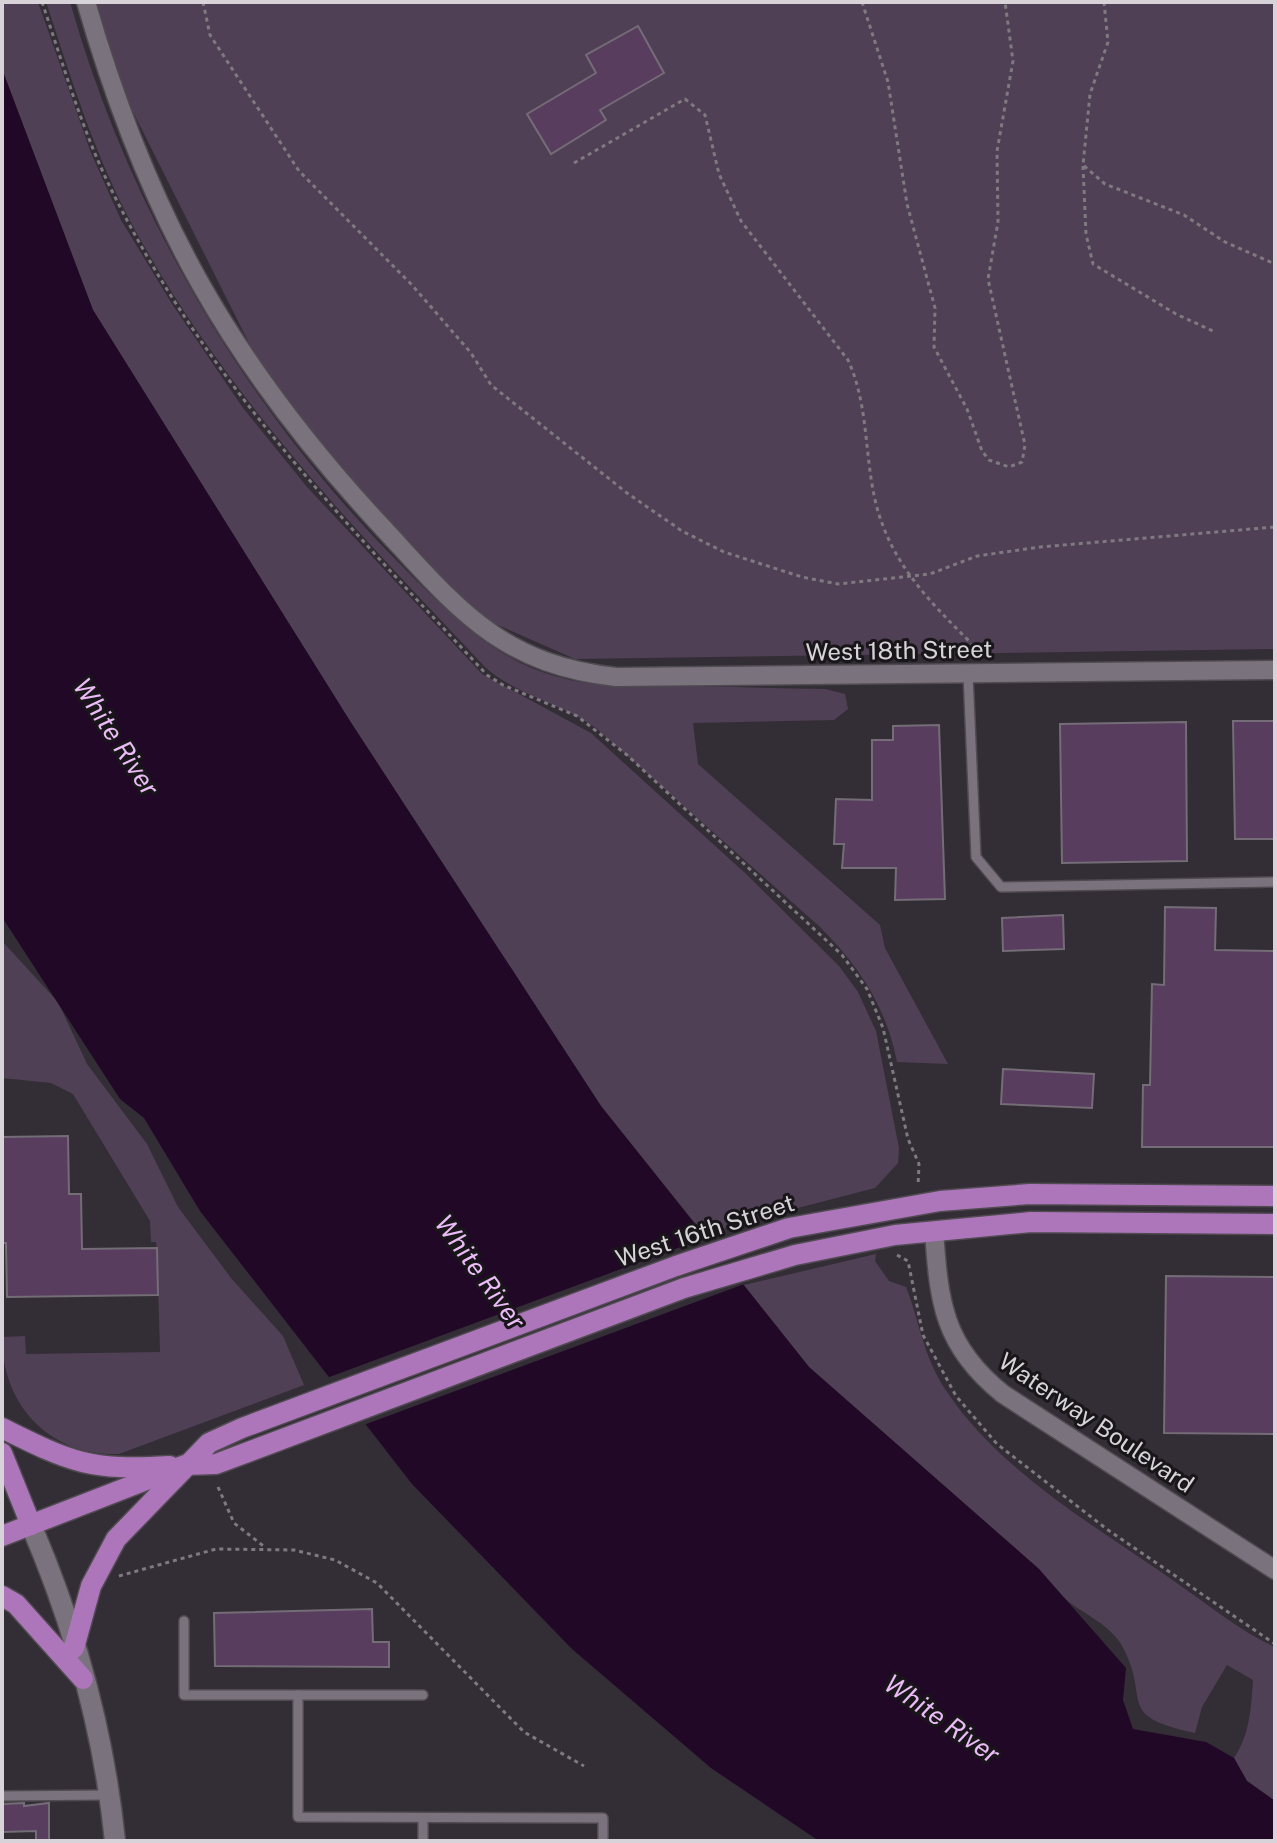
<svg xmlns="http://www.w3.org/2000/svg" width="1277" height="1843" viewBox="0 0 1277 1843" font-family="'Public Sans',sans-serif">
<style>
.green{fill:#504055}
.water{fill:#210827}
.pier{fill:#332d35}
.building{fill:#583d5f;stroke:#746c76;stroke-width:2}
.lines{fill:none;stroke-linecap:round;stroke-linejoin:round}
.lane-casing{stroke:#504a51;stroke-width:12}
.street-casing{stroke:#504a51;stroke-width:21}
.secondary-casing{stroke:#504a51;stroke-width:23}
.primary-casing{stroke:#504a51;stroke-width:23}
.path{stroke:#7f7980;stroke-width:3;stroke-dasharray:4 4;stroke-linecap:butt}
.lane{stroke:#7a727c;stroke-width:9}
.street{stroke:#7a727c;stroke-width:18}
.secondary{stroke:#7a727c;stroke-width:20}
.primary{stroke:#ad76bb;stroke-width:20}
.labels{text-anchor:middle;stroke-width:6;stroke-linejoin:round;paint-order:stroke}
.street-label{font-size:24px;fill:#d8d3d9;stroke:#19161a}
.water-label{font-size:26px;font-style:italic;fill:#ebbbf7;stroke:#19161a}
</style>
<rect width="100%" height="100%" fill="#332d35"/>
<g class="green">
<path d="M2,2H38L91,153L121,220L172,304L243,408L307,487L482,674L591,733L745,873L839,966L858,992L876,1031L899,1148L898,1163L875,1188L732,1225L706,1237L601,1106L350,721L93,310L2,69Z"/>
<path d="M46,2H70C131,216 247,411 404,568C444,608 483,649 537,670C584,689 636,686 686,686C732,687 778,688 825,689L845,694L848,709L834,720L693,723L698,764L880,925L885,948L948,1064L897,1062C886,1006 859,966 819,926L596,728C561,703 517,695 486,668C356,531 225,395 134,228C95,157 71,78 46,2Z"/>
<path d="M96,2H1275V649L575,659L480,617L381,514L265,375L109,64Z"/>
<path d="M2,941L58,1002L87,1064L147,1144L178,1207L231,1278L283,1336L304,1385L119,1454C49,1456 2,1405 2,1337L25,1336L26,1354L160,1352L157,1248L156,1242H151L150,1221L73,1094L51,1083L2,1078Z"/>
<path d="M876,1254L875,1261L889,1281L906,1287C920,1323 923,1355 945,1389C1000,1473 1098,1527 1178,1584C1209,1605 1241,1632 1275,1647V1801L1247,1781L1234,1758C1250,1734 1251,1708 1253,1680L1227,1665L1202,1707L1195,1733C1112,1715 1153,1700 1121,1644C1108,1623 1081,1613 1063,1597C1054,1590 1047,1578 1039,1569L809,1367L744,1285Z"/>
</g>
<path class="water" d="M2,69L93,310L350,721L601,1106L809,1367L1039,1569L1126,1668L1123,1700L1133,1729L1206,1742L1234,1758L1247,1781L1275,1801V1841H819L711,1768L572,1649L412,1484L200,1211L144,1118L120,1099L2,917Z"/>
<path class="pier" d="M710,1236L747,1283L361,1426L324,1379Z"/>
<g class="building">
<path d="M638,26L664,73L600,110L606,120L551,154L527,114L596,73L586,55Z"/>
<path d="M1233,721H1275V839H1235Z"/>
<path d="M1186,722L1187,861L1062,863L1060,724Z"/>
<path d="M939,725L945,899L895,900L896,868H842L844,844H834L836,799L872,800V740H893V726Z"/>
<path d="M1165,907L1216,908L1215,950L1275,951V1147H1142L1143,1085H1150L1152,984L1164,985Z"/>
<path d="M1063,915L1064,949L1003,951L1002,918Z"/>
<path d="M1003,1069L1094,1074L1092,1108L1001,1104Z"/>
<path d="M68,1136L69,1194H81L82,1249L157,1248L158,1295L7,1297L6,1243H2V1137Z"/>
<path d="M1166,1276L1275,1277V1434L1164,1433Z"/>
<path d="M372,1609L373,1642H389V1667L215,1666L214,1613Z"/>
<path d="M24,1803V1806L49,1803V1841H36V1831L2,1832V1804Z"/>
</g>
<g class="lines">
<defs>
<g id="lane">
<path d="M968,674L976,857L1001,887L1275,882"/>
<path d="M184,1621V1695H423"/>
<path d="M298,1695V1817L603,1818V1841"/>
<path d="M2,1796L109,1795"/>
<path d="M423,1818V1841"/>
</g>
<g id="street">
<path d="M86,2C148,217 231,365 384,529C458,609 500,664 616,677L1275,670"/>
<path d="M934,1231C939,1302 943,1346 1003,1394L1275,1570"/>
</g>
<path id="secondary" d="M31,1525C74,1625 104,1733 115,1841"/>
<g id="primary">
<path d="M2,1428C72,1463 91,1471 170,1466"/>
<path d="M2,1453L31,1525"/>
<path d="M2,1536L185,1465L216,1464L684,1288L795,1255L895,1235L1031,1222L1275,1224"/>
<path d="M2,1596L16,1604L83,1679"/>
<path d="M74,1648L91,1586L116,1539L209,1443L242,1428L676,1266L789,1228L940,1201L1030,1194L1275,1196"/>
</g>
</defs>
<use href="#lane" class="lane-casing"/>
<use href="#street" class="street-casing"/>
<use href="#secondary" class="secondary-casing"/>
<use href="#primary" class="primary-casing"/>
<g class="path">
<path d="M42,2C63,64 82,130 111,189C205,380 344,521 487,675L503,685L577,716L627,755L842,955L867,989L883,1028L908,1139L919,1164L918,1186"/>
<path d="M203,2L210,35L299,171L412,285L471,353L491,385L627,493L682,531L724,552L802,577L838,584L930,574L977,556L1040,547L1275,527"/>
<path d="M862,2L888,82L907,204L935,308L934,347L967,409L982,451L989,460L1009,467L1022,462L1025,445L988,279L998,222L997,151L1013,61L1005,2"/>
<path d="M1104,2L1108,42L1090,94L1083,165L1105,184L1184,215L1225,242L1275,264"/>
<path d="M574,163L685,99L705,115L719,174L741,221L848,360C869,406 864,455 876,504C891,563 929,601 971,643L977,656"/>
<path d="M1083,166L1086,234L1093,264L1176,314L1215,332"/>
<path d="M897,1255L908,1261L923,1335L956,1396L997,1444L1108,1530L1275,1644"/>
<path d="M218,1487L234,1523L266,1548"/>
<path d="M119,1576L216,1549L294,1550L335,1560L377,1583L524,1732L584,1766"/>
</g>
<use href="#lane" class="lane"/>
<use href="#street" class="street"/>
<use href="#secondary" class="secondary"/>
<use href="#primary" class="primary"/>
</g>
<g class="labels">
<g class="street-label">
<text transform="translate(899 651) rotate(-1)" y="8">West 18th Street</text>
<text transform="translate(705 1231) rotate(-18)" y="8">West 16th Street</text>
<text transform="translate(1096 1423) rotate(34)" y="8">Waterway Boulevard</text>
</g>
<g class="water-label">
<text transform="translate(116 737) rotate(57)" y="9">White River</text>
<text transform="translate(480 1272) rotate(54)" y="9">White River</text>
<text transform="translate(942 1719) rotate(35)" y="9">White River</text>
</g>
</g>
<rect width="1277" height="1843" fill="none" stroke="#d8d3d9" stroke-width="8"/>
</svg>
